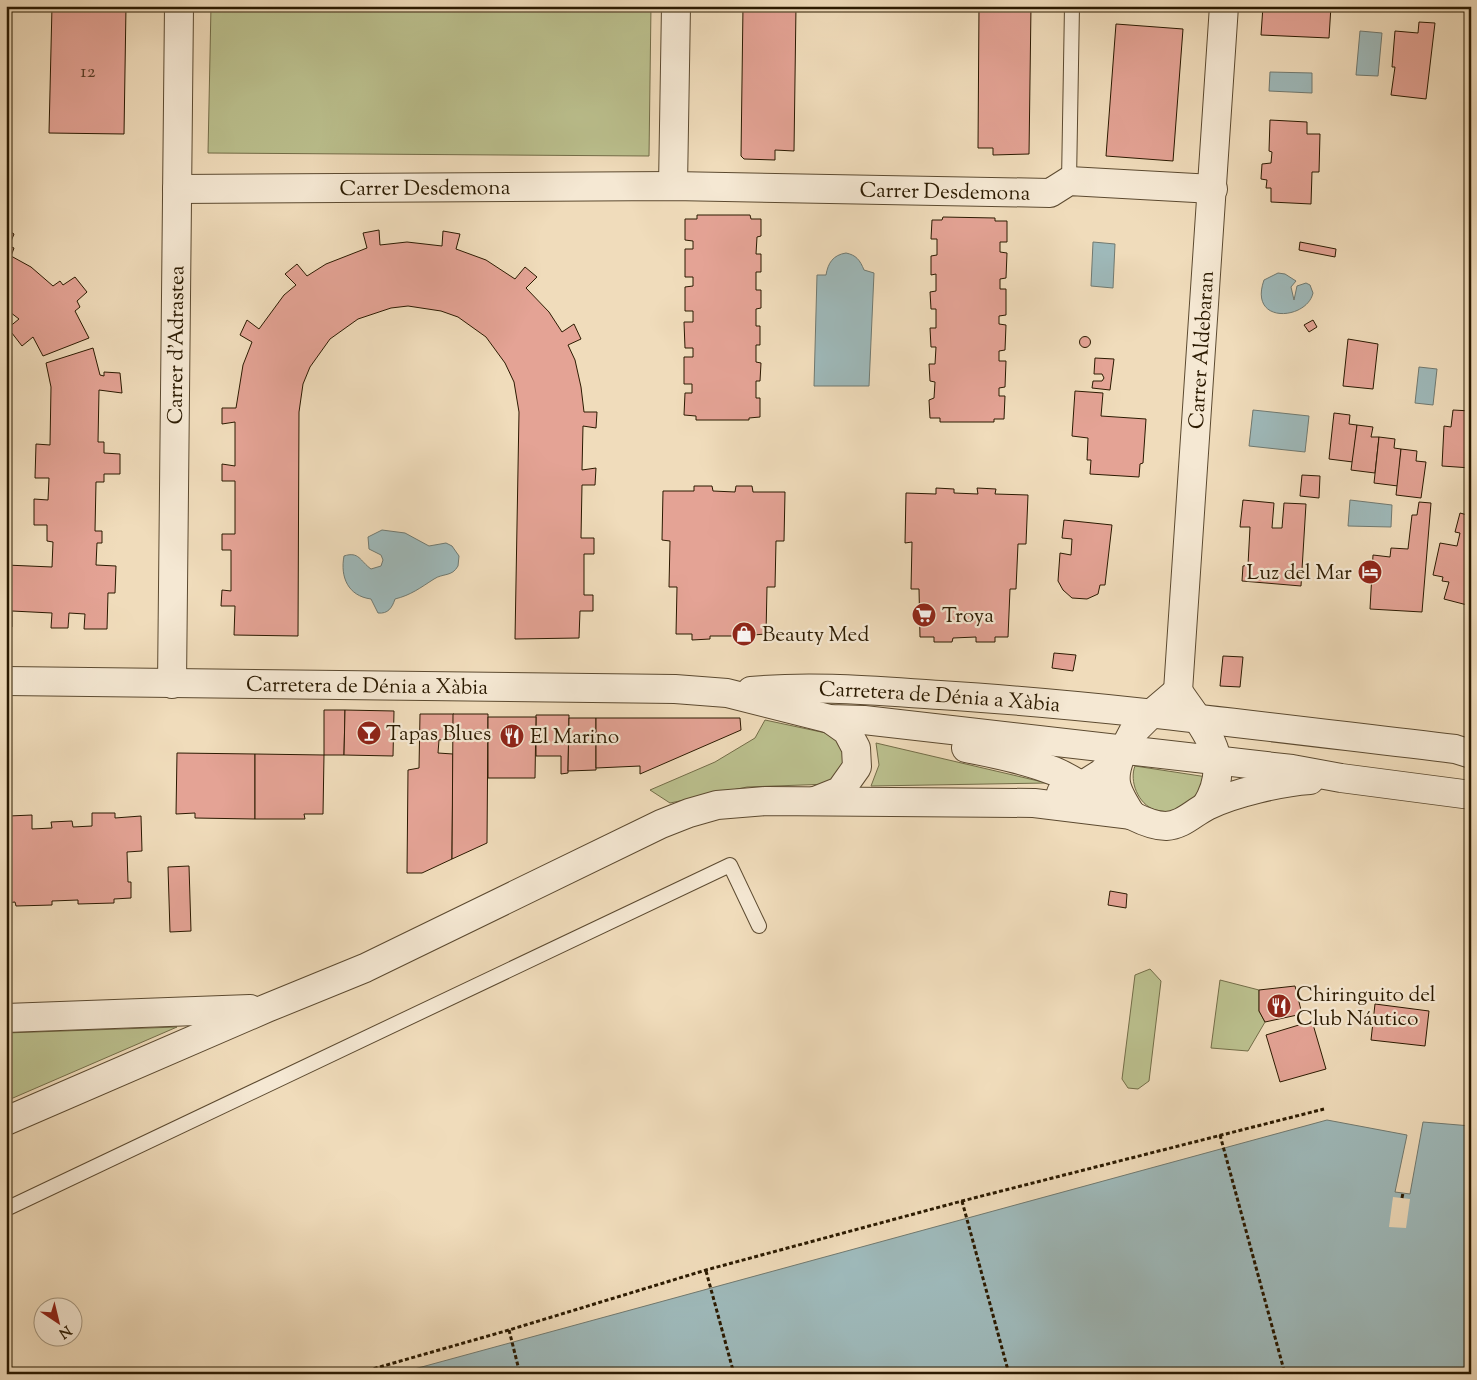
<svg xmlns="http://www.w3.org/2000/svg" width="1477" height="1380" viewBox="0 0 1477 1380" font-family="'Sorts Mill Goudy',serif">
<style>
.green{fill:#bbc08e;stroke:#736d48}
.water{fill:#9eb9ba;stroke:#707970}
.pier{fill:#f0dcbb}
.building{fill:#e4a395;stroke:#2b1a01}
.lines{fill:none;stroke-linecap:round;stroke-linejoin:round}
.service-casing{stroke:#5c4a30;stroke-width:16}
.minor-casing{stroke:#5c4a30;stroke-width:30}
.tertiary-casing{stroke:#5c4a30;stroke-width:30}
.path{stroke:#2b1a01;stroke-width:3;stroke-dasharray:4 2.5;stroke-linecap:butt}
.service{stroke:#f5e8d3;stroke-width:14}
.minor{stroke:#f5e8d3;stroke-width:28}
.tertiary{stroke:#f5e8d3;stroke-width:28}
.labels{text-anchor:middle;stroke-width:4.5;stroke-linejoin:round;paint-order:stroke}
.number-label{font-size:19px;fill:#593c26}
.street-label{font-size:21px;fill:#2b1a01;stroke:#f5e8d3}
.poi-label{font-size:21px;fill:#2b1a01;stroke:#f5e8d3;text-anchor:start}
</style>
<rect width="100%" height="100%" fill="#f0dcbb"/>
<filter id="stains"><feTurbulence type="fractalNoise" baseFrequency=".004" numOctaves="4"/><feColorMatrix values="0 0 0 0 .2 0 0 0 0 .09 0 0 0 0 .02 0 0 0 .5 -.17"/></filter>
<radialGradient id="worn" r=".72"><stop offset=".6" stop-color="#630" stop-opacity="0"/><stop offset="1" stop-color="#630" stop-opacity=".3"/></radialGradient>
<g class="green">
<path d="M211,6H651L649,156L208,153Z"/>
<path d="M765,720L840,736L849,765L830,784L747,787L670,803L650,790L715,762L755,738Z"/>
<path d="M876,743L1047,783L871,786L879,765Z"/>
<path d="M1135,766L1207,777L1206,792L1175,813C1169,812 1161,811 1155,810C1138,804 1129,781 1135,766Z"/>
<path d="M1150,969L1161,981L1149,1081L1138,1089L1128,1088L1122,1079L1135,975Z"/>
<path d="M1220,980L1259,990V1011L1265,1022L1248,1051L1211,1048Z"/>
<path d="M177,1027L6,1101V1033Z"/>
</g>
<g class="water">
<path d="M1360,31L1382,33L1378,76L1356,75Z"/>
<path d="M1270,72L1312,73V93L1269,91Z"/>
<path d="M1093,242L1115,244L1113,288L1091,286Z"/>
<path d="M846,253C856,255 860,260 864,270L874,273L869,386H814L817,275H826C828,263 833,255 846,253Z"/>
<path d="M1278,273L1285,274L1296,281L1291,287L1294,300L1297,286L1306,283L1310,285L1313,293C1307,320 1248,325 1264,280Z"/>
<path d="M1419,367L1437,369L1433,405L1415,403Z"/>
<path d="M1253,410L1309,416L1305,452L1249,446Z"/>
<path d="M1350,500L1392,505L1391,527L1348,526Z"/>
<path d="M382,530L405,533L429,546L446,543L452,546L459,556L458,566C452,577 443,573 434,579C420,588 411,595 395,599C392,608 388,614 378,613L371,599C348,596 340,577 344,556C359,551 360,561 371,569L381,566L383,560L381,555L369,549L368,537Z"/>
<path d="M1327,1120L1407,1135L1395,1192L1410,1194L1423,1122L1471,1126V1374H396Z"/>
</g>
<path class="pier" d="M1393,1197L1410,1199L1406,1228L1389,1227Z"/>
<g class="building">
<path d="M52,6H126L124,134L49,133Z"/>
<path d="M743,6H796L794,151L775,150V160L744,159L741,156Z"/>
<path d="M979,6H1031L1029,154L993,155V148H978Z"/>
<path d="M1263,6H1331L1329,38L1261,35Z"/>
<path d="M1419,22L1435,23L1426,99L1391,95L1395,67H1392L1395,31L1418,33Z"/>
<path d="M1116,24L1183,29L1173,161L1106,156Z"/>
<path d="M1270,120L1307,122V134H1320L1319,172H1312L1311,204L1271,202V188H1266L1267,180L1261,179L1262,164L1271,163L1272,152L1269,151Z"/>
<path d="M697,215H750L751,219H761V236L757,237L756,254H761V272H756V290H761V308L756,309V326H760V345H756V362L761,363L760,381H756V398H760V417L749,418V420H696V416L684,415L685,393H692V384H684V357H693V348H685L684,322H693V311H685V287L693,286V277H685V249H693V241L685,240V219H697Z"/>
<path d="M943,217L995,218V221H1007V242H1000V252L1007,253L1006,278L1000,279V289H1006V315L999,316V324L1006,325L1005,350L999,351V361H1006L1005,387L999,388V396H1005L1004,419H994V422H940V418H930L929,400L934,398L935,382L930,381L929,364H935L936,347H931L930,328H936V309H931L930,292L936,291V274L931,275V256L937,255V239H931L932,220H942Z"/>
<path d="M6,229L14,234L9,246L14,248L11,256L31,267L53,286L60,281L63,285L75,277L87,292L77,301L80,307L75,311L89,338L43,356L33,337L22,346L8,328L19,319L6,309Z"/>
<path d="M379,230L380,245L407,242L442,246L443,231L460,234L456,249L486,260L515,279L525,267L537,277L526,288L549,312L562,332L574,324L581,339L568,345L575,360L581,387L584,412H597L596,428L583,426L582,470L596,468L595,485H582L581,538H594V554H584V595H593V611H580L579,638L515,639L519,412L514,382L505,363L486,337L458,317L441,311L408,306L391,308L358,319L330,339L310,367L303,384L299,412L298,636L234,635L235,606H221L222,590L231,591V550H222V534H235V481H222V464L235,466V422L222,424V408H236L243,365L252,342L240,335L247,320L259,329L284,295L296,285L285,274L297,264L307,276L326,264L367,248L363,233Z"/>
<path d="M1300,242L1336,249L1335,257L1299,250Z"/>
<path d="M1313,320L1317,327L1309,332L1304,325Z"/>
<circle cx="1085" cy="342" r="5.5"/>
<path d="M1348,339L1378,344L1373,389L1343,386Z"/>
<path d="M93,348L100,375L104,376V372L120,373L122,393L99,390L98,442H104V453L120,454V474H104V482H96L95,531H102V543H97L96,565L116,566L115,593H108L107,629H84L85,614L69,613L68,628H51L52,613L12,611V627L6,626V565L52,567L53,542L47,541V525H34V499L48,500L49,478H35L36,444L50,445L51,387L46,363Z"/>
<path d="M1095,358L1114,359L1110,390L1092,388L1093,381H1102L1104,378L1102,374H1094Z"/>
<path d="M1075,391L1103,393L1101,416L1146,419L1143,463L1140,464L1139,477L1090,474L1091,460H1087L1088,438L1072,436Z"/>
<path d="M1453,410L1471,411V468L1442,466L1444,426L1451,427Z"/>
<path d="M1334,413L1350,415L1349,424L1357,425L1353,462L1329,459Z"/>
<path d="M1357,425L1373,427L1371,437H1379L1375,473L1351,470Z"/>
<path d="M1379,437L1395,439L1394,448L1401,449L1398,486L1374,483Z"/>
<path d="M1401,449L1417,451L1416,461L1426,462L1421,498L1396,495Z"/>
<path d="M1302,475L1320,476L1319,498L1300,496Z"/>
<path d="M694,486H712L713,491L735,492L736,486H752L753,492H785L784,541H776L775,587H767L766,634L753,635V640L734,639V636H710V639L692,640V634H676L677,587H669L670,541L662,540L663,491H694Z"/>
<path d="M936,488L954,489V493L978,494L977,488L996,489L995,494L1028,495L1026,544H1018L1016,589H1010L1008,637H995V642H976V637L953,638L952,642H934V637H920L919,589H911L912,542L905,543L906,493L936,494Z"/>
<path d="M1243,500L1274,503L1272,528H1282L1284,503L1306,504L1301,586L1242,581L1243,566L1248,565L1250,527H1240Z"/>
<path d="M1419,502L1431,503L1422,612L1370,609L1373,555L1390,557L1391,548L1408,549L1412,515H1417Z"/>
<path d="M1460,513L1471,516V606L1444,599L1449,582L1442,581L1443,577L1433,575L1440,543L1457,546L1460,533L1455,532Z"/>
<path d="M1064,520L1112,525L1105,585H1100L1098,594L1087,599L1072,598L1063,590L1058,581L1060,553L1071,555L1072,539L1062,538Z"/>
<path d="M1054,653L1076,655L1073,671L1052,668Z"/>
<path d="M1223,656L1243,657L1240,687L1220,686Z"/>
<path d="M324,710H345L344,755H324Z"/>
<path d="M345,710L394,711L393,756L344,755Z"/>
<path d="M420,714H454L453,739L439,740L438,753L453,754L452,859L422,873H407L408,770L419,768Z"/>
<path d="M453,714H488L487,843L452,859Z"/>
<path d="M536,715H569L568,773L561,774V756H536Z"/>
<path d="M488,717H536L535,778H488Z"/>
<path d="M569,718H596V770L568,771Z"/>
<path d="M596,718H740L741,730L640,774V766L596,768Z"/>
<path d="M177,753L255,754V819L195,818V813L176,814Z"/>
<path d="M255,754L324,755L323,814H304L305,819H255Z"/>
<path d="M6,793L9,816L32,815V829L52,828L51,822L72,821L73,827L92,826V813H115V818L141,816L142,851L127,852L128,882H131V898L114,899V903L78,904V900L52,901V905L16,906L15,902L6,903Z"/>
<path d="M189,866L191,931L170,932L168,867Z"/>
<path d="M1110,891L1127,894L1126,908L1108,905Z"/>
<path d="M1295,986L1302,1014L1265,1022L1259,1011V990Z"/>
<path d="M1375,1004L1429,1011L1425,1046L1371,1040Z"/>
<path d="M1312,1021L1326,1069L1280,1082L1266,1035Z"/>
</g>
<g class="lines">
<defs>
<g id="service">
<path d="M1069,181L1072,6"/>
<path d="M6,1209L730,865L759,926"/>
</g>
<g id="minor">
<path d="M673,186L676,6"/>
<path id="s1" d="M177,189L673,186L1050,193L1069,181L1213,189"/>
<path id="s2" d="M172,684L179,6"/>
<path id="s3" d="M1178,691L1224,6"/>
<path d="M1061,793L1083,785L1102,773L1123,751L1133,732L1151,714"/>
<path d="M6,1018L250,1009"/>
<path d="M6,1121L267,1008L365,968L661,824L689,813L717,805L766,801L1034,803L1132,815"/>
</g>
<g id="tertiary">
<path id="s4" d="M6,681L675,689L727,693L830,719L864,720L1292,769L1341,778L1471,795"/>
<path id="s5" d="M751,691C814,685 877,691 940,695C1112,706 1283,729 1455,749L1471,754"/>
<path d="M1151,714L1178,691C1204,730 1235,759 1206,806"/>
<path d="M966,748C996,754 1026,760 1054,771C1086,784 1135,826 1166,826C1183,825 1193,813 1207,806C1233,793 1281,782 1310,780"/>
<path d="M1123,751C1110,779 1115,789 1131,814"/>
<path d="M815,801L840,791L857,767L856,748L847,731L830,719"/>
</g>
</defs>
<use href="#service" class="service-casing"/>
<use href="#minor" class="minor-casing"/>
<use href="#tertiary" class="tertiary-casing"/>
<g class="path">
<path d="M1220,1135L1285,1374"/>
<path d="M1402,1198L1403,1193"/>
<path d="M962,1201L1009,1374"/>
<path d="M706,1271L734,1374"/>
<path d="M509,1330L520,1374"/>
<path d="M355,1374L509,1330L706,1270L962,1201L1324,1109"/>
</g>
<use href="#service" class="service"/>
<use href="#minor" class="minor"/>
<use href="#tertiary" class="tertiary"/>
</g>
<defs>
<symbol id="hotel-disc" viewBox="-11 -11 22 22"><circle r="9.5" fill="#8f2418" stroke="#f5e8d3"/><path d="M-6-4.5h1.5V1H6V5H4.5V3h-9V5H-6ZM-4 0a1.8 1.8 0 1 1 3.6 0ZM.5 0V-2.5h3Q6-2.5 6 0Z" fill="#fff"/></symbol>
<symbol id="supermarket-disc" viewBox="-11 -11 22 22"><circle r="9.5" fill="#8f2418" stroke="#f5e8d3"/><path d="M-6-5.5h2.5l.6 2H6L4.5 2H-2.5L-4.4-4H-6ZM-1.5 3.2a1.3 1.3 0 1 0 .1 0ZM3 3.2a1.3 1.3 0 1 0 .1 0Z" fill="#fff"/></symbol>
<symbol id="shop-disc" viewBox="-11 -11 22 22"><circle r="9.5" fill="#8f2418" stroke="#f5e8d3"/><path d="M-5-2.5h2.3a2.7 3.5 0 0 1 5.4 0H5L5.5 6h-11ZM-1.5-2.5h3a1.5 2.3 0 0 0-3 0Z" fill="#fff"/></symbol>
<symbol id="bar-disc" viewBox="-11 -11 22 22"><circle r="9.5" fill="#8f2418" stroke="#f5e8d3"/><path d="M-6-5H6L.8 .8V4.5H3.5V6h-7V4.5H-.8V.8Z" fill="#fff"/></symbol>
<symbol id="restaurant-disc" viewBox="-11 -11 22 22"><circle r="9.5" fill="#8f2418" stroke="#f5e8d3"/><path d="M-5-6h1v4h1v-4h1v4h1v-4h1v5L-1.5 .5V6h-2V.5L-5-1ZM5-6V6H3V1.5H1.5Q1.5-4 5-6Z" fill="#fff"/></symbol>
</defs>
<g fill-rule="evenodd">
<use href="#hotel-disc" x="1356" y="558" width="28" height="28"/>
<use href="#supermarket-disc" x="910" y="601" width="28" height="28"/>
<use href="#shop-disc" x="730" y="620" width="28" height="28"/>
<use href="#bar-disc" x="355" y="719" width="28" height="28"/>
<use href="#restaurant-disc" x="498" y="722" width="28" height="28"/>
<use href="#restaurant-disc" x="1265" y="992" width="28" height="28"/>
</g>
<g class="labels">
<g class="number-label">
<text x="88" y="77">12</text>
</g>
<g class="street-label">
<text dy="7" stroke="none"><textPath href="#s1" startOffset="248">Carrer Desdemona</textPath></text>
<text dy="7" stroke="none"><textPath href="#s1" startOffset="768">Carrer Desdemona</textPath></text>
<text dy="7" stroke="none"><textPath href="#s2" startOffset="339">Carrer d'Adrastea</textPath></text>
<text dy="7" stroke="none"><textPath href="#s3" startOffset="342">Carrer Aldebaran</textPath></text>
<text dy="7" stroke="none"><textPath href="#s4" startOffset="361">Carretera de Dénia a Xàbia</textPath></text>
<text dy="7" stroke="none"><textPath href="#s5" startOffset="189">Carretera de Dénia a Xàbia</textPath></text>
</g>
<g class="poi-label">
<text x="1352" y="579" text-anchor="end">Luz del Mar</text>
<text x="942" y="622">Troya</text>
<text x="762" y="641">Beauty Med</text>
<text x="386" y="740">Tapas Blues</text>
<text x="530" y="743">El Marino</text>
<text x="1296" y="1001">Chiringuito del<tspan x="1296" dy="24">Club Náutico</tspan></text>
</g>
</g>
<rect width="1477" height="1380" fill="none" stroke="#f0dcbb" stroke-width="25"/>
<rect x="8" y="8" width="1462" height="1365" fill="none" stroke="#2b1a01" stroke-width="2.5"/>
<rect x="12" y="12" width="1452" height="1355" fill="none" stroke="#2b1a01"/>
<g transform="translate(58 1322) rotate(145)"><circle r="24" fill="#f5e8d3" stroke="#a4967f"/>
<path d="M0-4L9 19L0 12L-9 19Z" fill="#8f2418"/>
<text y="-8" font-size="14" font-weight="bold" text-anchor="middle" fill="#2b1a01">N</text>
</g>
<rect width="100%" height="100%" filter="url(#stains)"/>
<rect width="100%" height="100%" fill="url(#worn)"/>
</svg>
